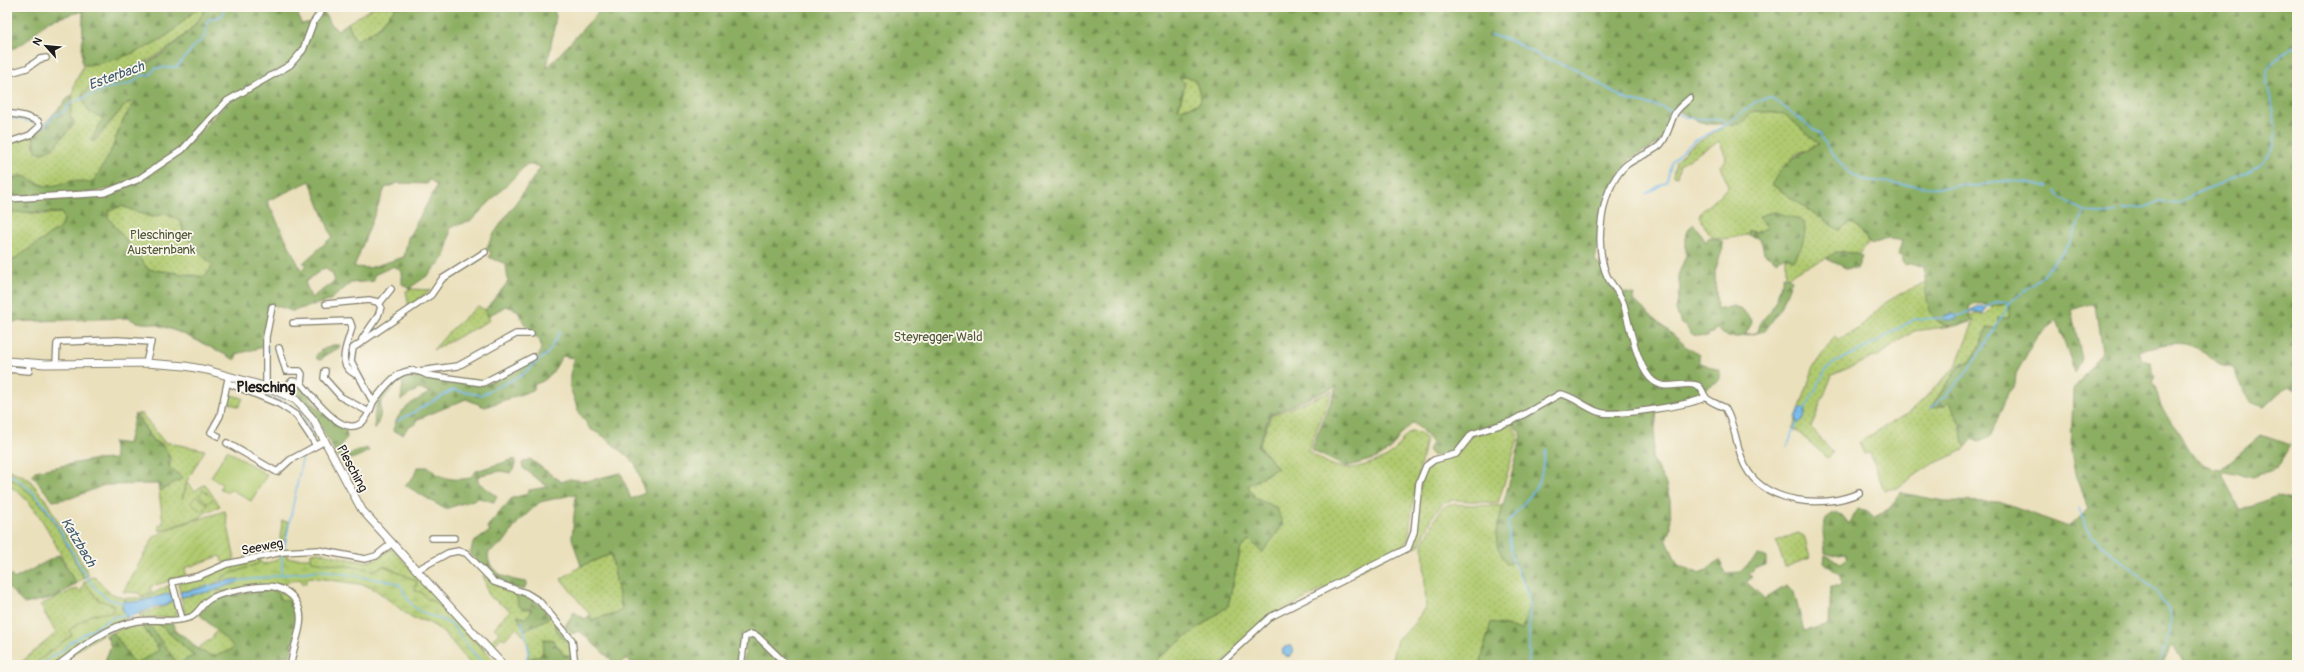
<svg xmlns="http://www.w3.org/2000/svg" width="2304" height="672" viewBox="0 0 2304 672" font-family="Pangolin,sans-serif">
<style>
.grass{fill:url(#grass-dots);stroke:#667346}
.forest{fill:url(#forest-firs);stroke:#54653f;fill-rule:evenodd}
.wetland{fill:url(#wetland-marsh);stroke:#667346}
.garden{fill:url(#garden-furrows);stroke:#667346}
.pitch{fill:#b0ca70;stroke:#667346}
.water{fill:#77baec;stroke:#4a6b84}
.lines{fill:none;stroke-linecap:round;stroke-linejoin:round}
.stream{stroke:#77baec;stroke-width:1.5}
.minor-casing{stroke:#837e6c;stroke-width:8}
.major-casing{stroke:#837e6c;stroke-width:9}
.minor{stroke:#fff;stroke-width:5.5}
.major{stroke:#fff;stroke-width:7}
.labels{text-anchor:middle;stroke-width:3.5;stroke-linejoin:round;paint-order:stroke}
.park-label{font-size:13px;fill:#505939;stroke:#fbf7ec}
.street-label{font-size:13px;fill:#1c1c1c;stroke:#fbf7ec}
.water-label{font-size:14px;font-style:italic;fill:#405b6f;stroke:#fbf7ec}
.quarter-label{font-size:15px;font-weight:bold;fill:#1c1c1c;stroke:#fbf7ec}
</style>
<defs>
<pattern id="grass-dots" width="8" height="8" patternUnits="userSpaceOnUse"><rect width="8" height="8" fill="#b0ca70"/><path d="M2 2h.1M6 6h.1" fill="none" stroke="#97ad60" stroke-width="1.8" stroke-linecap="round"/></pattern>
<pattern id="forest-firs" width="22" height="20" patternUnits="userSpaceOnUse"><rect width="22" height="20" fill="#8cae62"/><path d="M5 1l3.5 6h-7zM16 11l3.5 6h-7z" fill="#728d50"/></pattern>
<pattern id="wetland-marsh" width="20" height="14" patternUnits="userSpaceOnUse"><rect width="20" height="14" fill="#b0ca70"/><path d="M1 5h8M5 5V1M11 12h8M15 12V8" fill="none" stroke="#97ad60"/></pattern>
<pattern id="garden-furrows" width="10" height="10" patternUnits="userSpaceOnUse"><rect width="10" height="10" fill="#b0ca70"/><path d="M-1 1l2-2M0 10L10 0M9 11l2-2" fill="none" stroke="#97ad60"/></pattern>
</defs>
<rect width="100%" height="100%" fill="#fbf7ec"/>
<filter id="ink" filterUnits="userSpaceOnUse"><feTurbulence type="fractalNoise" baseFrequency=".025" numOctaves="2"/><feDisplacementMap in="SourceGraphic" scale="8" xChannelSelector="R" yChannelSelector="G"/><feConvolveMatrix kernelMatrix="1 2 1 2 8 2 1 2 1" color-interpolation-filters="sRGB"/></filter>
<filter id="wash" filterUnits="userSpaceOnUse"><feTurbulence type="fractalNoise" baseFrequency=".012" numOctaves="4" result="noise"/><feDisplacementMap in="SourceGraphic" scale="16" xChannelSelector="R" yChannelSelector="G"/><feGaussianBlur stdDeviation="0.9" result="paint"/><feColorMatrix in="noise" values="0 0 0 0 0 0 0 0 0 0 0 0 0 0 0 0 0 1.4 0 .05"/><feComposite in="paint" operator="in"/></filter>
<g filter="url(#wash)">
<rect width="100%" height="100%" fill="#eae0bc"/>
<g class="grass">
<path d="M374,7H396L378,28L358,40L355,39L348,23Z"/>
<path d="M202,8L204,11C201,18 196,22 191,28C168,53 142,65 110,76L100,115L103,118L95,134V141L127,103L136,102C123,115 118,132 112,149C108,160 100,171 93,182L87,183L72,181L60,186H46L19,175L7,182V144L33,135L34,147H54L67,132L73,119L70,117L74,85L83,67L82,63L85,65L93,64C118,58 145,50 166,36C175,30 193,9 202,8Z"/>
<path d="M1188,77L1195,80L1201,96L1200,103L1178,110L1184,91L1179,78Z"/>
<path d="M1754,111L1784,113L1819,144L1796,154L1771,184L1839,230L1851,222L1857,226L1869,242L1859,255L1836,252C1822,264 1801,264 1788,278L1786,277V257L1803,239L1805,232L1775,212L1764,214L1759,217L1769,227L1760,232L1749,231L1748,235C1737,236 1716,244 1708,233C1705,228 1703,221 1699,216L1702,211L1728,187L1721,166L1726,157L1719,141L1680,164L1677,177L1673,176L1676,161L1690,147L1727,125L1740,124Z"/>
<path d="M121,206L151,217L165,214L180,220L185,236L213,266L204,277L148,269L108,217V211Z"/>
<path d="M18,211L40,214L63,213L64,220L60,228L7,264V212Z"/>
<path d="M1926,283L1940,323L1952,326L1914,331L1879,355L1832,375L1811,428L1833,453L1828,458L1793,428L1814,366L1835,336L1838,340L1858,329L1885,303L1901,293Z"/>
<path d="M411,289L431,290L409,307L406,291Z"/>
<path d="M2009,303L2008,318L1998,328H1986L1982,342L1969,362L1961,363L1931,407H1944L1949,401C1952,411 1957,417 1960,425C1963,434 1959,437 1966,446L1964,450L1929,466L1897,488L1884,490L1870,453L1864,454L1859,442L1913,410L1955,367L1974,321L1970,317L1975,314H1985L1992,307Z"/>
<path d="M478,306L485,310L490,320L433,350L452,329Z"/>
<path d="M1332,391L1308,451C1332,466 1342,474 1371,463C1377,461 1385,459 1390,455C1399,448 1402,437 1411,432L1420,433L1426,439L1414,495L1408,540L1401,548L1274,615L1221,665H1148L1228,606L1241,548L1250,539L1262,553L1277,508L1255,498L1248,486L1278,468L1259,446L1271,416Z"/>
<path d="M231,395L243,398L239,407L229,403Z"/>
<path d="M137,414H142L164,442L205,450L187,481L182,499L187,483L195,491L205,484L220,506L205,513L201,517L160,531L159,525L163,524L159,491L169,487L172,470L169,467L171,459L162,444L153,441Z"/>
<path d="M1510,423L1519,436L1498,503L1453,500L1444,502L1434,514L1419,545L1414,547L1412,542L1422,477L1428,464L1453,457L1474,435Z"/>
<path d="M7,477C48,498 63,539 84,578L76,584C58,553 40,501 7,485Z"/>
<path d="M1449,504L1503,506L1496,532L1515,562L1531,598L1523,630L1491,623L1480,665H1390L1397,640L1413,625L1426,606L1423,544L1438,514L1442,508Z"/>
<path d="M1798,533L1804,536L1810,558L1785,567L1776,541Z"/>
<path d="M389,549H393L486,651L470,639L436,603L426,598L421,592L415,591L417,581L384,566L374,570L311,561V553L318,552L363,562L374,560Z"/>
<path d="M611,554L622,610C610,619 604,613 591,621L590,615L561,579L581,566Z"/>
<path d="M259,559V564L224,576L214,585L180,592L178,583C206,576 231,565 259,559Z"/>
<path d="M483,575L497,586L516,592L532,608L530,614L525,618L518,616L525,629L551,617L572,644V657L564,655L553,640L544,639L542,655L531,658L533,663L522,665L528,658C530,644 526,637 516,628L505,639L502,637L493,646L489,645L488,644L499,633L494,628L510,610L489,596Z"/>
<path d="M84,582L99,600L114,605L112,613L91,615L70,630L72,635L33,665H18L56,633L40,605L73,590L78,589L81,592Z"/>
<path d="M170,585L172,593L137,602L124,601V598H144Z"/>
<path d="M272,589L286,594L295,603L290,656H281L279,665H109L105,661L111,646L106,635C128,624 149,622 174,624L177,633L183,638H187L197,649L211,639L217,630L199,614L222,597Z"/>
<path d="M215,590L227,592L188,615L185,614L181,597Z"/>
<path d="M174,600L177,613L176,618L141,617L139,615L165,606Z"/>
</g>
<g class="forest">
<path d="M7,7H296L301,24L312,22L302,49L289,64L226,100L180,150L138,177L121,186L95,192L7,198V182C32,168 27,184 47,186C57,186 63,183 72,181C80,180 85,184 93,182C100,171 107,160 112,149C118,133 123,115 136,102L127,103L92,142L91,140L103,118L89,112L81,97C90,77 131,71 150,61C168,52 195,29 204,11L202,8C193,9 176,30 166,36C144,51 111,63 85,65L82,62L83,11L48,21L25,42L7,52Z"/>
<path d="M396,7H553L556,16L547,68L603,7H656L677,13L678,7H2297V390L2289,387L2280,392L2264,407L2250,402L2233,368C2212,365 2215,361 2199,349C2184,338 2154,346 2138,351L2142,361L2150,362L2155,377L2152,382C2158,390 2157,399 2162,408C2166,417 2175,424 2180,433C2193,454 2192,465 2221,469L2261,435L2291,445L2277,468L2254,477L2225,471L2222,473L2239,510L2277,496L2297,502V665H2185L2173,645L2161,665H1480L1491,622L1522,630L1531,598L1515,562L1506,563L1497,546L1496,532L1522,435L1509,420C1483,429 1470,430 1453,454L1433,456L1428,450L1432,443L1421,429L1413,423L1401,434L1390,450L1377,458L1346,467L1311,450L1337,386L1270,415L1258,446L1277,467L1248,486L1255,498L1277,508L1283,525L1262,553L1250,540L1241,548L1228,606L1148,665H788L755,633L748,632L740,643L739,665H637L625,659L621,665H617L579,631L572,634L565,626L574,612L585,619L590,615L592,621C604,613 610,619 622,610L611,554L581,566L572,538L576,494L540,502L518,522L504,542L489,552C484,572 511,581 527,582L524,590C494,582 492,578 470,555L473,543L490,531L487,527L512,498L528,494L529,490L548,487L523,468L522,463L530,459L561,482L570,479L586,481L621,473L631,499L645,493L635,463L603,436L590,429L578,410L570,387V375L574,358L562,356C555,369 549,381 535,384L533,390L485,407L466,399L416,420V424L409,426L403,434L393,431C397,409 413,402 431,392L418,389L401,400L403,382L399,381L381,402L380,417L375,430C372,400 380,397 398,377L414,378L425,375L436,379L484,385L537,360L541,348L540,341L524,323L517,310L506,306L488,316L485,310L508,282L506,264L489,257L491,252L486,249L493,235L541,167L527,164L471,221L451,227L445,257L427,276L411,287V289L402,284V272L394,266L374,275V281L351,283L329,301L292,311L271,304L263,347L237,354L235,360C210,347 185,333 158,325C148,322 138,325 129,318L7,322V264L60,228L64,220L62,213L7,212V201L76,198L110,193L154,172L176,157L231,99L292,66L304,50L314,23L324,12L332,26L338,30L348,23L355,39L358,40L378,28ZM1188,77L1195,80L1201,96L1200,103L1178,110L1185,83L1179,78ZM1676,109C1704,127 1708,124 1740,124L1754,111L1784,114L1819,144C1795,155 1785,162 1771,184L1839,230L1851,222L1857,226L1871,245C1882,239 1889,238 1902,241L1898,255L1902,256V262L1906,265L1911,263L1924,267C1927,287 1922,322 1950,326C1957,327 1967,322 1974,321L1970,317L1969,306L1983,303L1992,307L2009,303L2008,318H1998L1997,328H1986L1982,342L1969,362L1961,363L1931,408L1944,407L1949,402C1952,411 1958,417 1960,425C1963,434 1959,437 1966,446L1972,439L1979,442L1990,437L2008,393L2015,385L2016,374L2037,336L2057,320L2075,373L2082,359L2071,310L2090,304L2095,305L2102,352L2073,390L2071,452L2076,478L2089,509L2069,527L1999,502L1944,501L1907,494L1901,491L1891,507L1874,518L1868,512L1858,509L1849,524L1842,515L1834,513C1817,522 1825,537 1825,553L1832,555L1846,553L1848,558L1841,563L1825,555L1824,563L1840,575L1841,586H1831L1829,624L1804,631L1794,592L1786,586L1765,599L1746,582L1753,577L1749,574L1756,567L1766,566V557L1758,555L1740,572L1726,573L1719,560L1707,570L1698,573L1678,565L1666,539L1671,527L1670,500L1665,482L1652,459L1657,410L1700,397L1704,390L1720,379V371L1699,362V355L1687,347L1633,300L1634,295L1613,289L1600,264L1595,261L1606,196L1630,159L1658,144L1668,129ZM429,179L437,186L408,238L404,257L369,268L354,267L385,188L398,183L427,184ZM310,181L332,237L303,263L308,264L301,270L267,201ZM122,206L151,217L165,214L180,220L185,236L213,266L205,277L148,269L108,217V211ZM324,268L332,273L335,281L311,298L305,282Z"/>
<path d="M71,95L72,106L70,117L75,123L54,147L41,153L36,151L33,135L40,129Z"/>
<path d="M1775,212L1804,221C1807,234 1802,249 1793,260L1787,256L1776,261L1764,253C1761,240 1763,239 1748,235L1749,231L1760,232L1768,228L1759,217L1764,214Z"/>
<path d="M1694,224L1706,242L1709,237L1722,241L1723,248L1715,271L1717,310L1734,306C1742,310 1749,314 1752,323L1745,335L1758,332C1760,321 1765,318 1771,310C1777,300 1780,287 1783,276L1792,280L1781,308L1765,331L1739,337H1728L1718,329H1715L1712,334L1709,333L1708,337C1699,336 1690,337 1687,327L1681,324L1676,310L1680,288L1678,275L1686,256V233L1689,228Z"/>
<path d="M1836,252L1855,253L1862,256L1857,269L1846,268L1827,259Z"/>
<path d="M333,345H340L339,348L327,354L321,360L317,359L316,356L320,351Z"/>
<path d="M293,384C304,384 309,397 315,405C324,414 334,423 346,428L347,438L342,443L340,451L349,454L367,448L369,451C358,456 349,463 338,457L310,408L291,391Z"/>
<path d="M135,414L153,441C167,446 170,453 169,467L183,478L159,491L158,484L105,485L71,498L53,501L32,475L35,471L92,460L115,459L113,442L128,444Z"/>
<path d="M515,459V468L510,473L501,471L480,475L477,479L479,483L497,496L494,502L479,498L445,509L405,485L414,476L417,467H428C441,479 452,481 470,478L476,471Z"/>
<path d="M59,555L76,584L56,597L24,604L7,586V577L11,575L14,579Z"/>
<path d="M272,589L277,592L280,599L295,603L299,621L290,656H281L280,665H162L160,660L149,665H109L105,661L111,646L106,635L113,632L135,664L159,650L141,624L148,623L178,664L194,655L156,622L173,624V631L187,638L197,649L212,656L227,652L234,647L199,614L215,598Z"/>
<path d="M516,592L536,601L551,617L525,630L517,616L525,618L530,614L532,609H523L518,605Z"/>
<path d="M555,621L572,644C559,639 556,634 555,621Z"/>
<path d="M752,636L758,638L785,665H743L746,641Z"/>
<path d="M544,639L553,640L564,655L572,657V665H533L531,658L542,655Z"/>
</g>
<g class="wetland">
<path d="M7,469L28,478L45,499L89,575L84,578C63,539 48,498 7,477Z"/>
<path d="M287,554V558H311L312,561L374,570L384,566L417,581L415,591L421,592L426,598L436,603L499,665H471C456,648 439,619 413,619L376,590L365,585L310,577L307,579L306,583L302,584L301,579L286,582V587L283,588L227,592L215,590L224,576L258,564L259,561L264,564L279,559V555Z"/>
<path d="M92,577L96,578L110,593L124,598L122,608L127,618L55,665H33L72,635L69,630L91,615L112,612L114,605L99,600L84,582Z"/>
</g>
<g class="garden">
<path d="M225,511L235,560L223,563L220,556L185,568L186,575L150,587L152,593L141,596L139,593L123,592L154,537L170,528Z"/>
<path d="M282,521L289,522L285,541L280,540Z"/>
</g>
<g class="pitch">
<path d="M227,450L267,475L251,501L230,489L227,493L220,488L222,484L211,477Z"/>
<path d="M204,490L213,499L208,503L199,495Z"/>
<path d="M196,496L208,505L202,512L191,503Z"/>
</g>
<g class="water">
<path d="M1982,306L1986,307L1983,313L1968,312Z"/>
<path d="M1954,314L1957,316L1956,320H1947L1942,318L1944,316Z"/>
<path d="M1806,408L1804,419L1797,424L1796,417L1800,409Z"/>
<path d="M239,579L238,582L213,591L181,597L180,592C201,590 218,581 239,579Z"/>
<path d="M172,593L174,600L165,606H157L127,618L122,608L124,601L137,602Z"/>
<circle cx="1288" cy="651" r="5.5"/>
</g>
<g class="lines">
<g class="stream">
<path d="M1491,35L1512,41L1542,57L1574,68L1627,100L1661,107L1674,112"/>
<path d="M2267,85C2263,65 2282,53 2297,45"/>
<path d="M76,101L104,89L132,83L140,76L150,75L156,68L177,67L195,45L204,38L208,20L222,16L225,7"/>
<path d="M1676,113L1687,118L1722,120L1727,124L1758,100L1772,98L1820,134L1829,150L1851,175L1865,180L1926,187L1946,188L1959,185L1976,186L2002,181L2028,182L2048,187"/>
<path d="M7,117L33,122L37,127"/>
<path d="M42,128L55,115L62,113L72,102"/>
<path d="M2055,191C2074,208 2090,219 2116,212"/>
<path d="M1646,194L1666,182L1672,162L1678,155L1693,142L1727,124"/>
<path d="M2121,210L2146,207L2159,202L2179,204C2185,200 2191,196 2197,193C2217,183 2265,172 2273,148C2279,129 2273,107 2268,88"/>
<path d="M1983,307L1996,302L2009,303L2034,284L2069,244L2084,213"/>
<path d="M1957,316L1970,311"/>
<path d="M268,346V354"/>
<path d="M248,387L288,404L297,409L315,436"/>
<path d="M1931,408C1965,382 1989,340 2009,303"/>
<path d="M1805,409L1826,370L1834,363L1865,348L1915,319L1943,318"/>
<path d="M398,421L453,390L481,395L522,375L548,353L560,332"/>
<path d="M1787,447L1797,423"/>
<path d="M7,473C57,499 63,551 97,590L108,599L125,604"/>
<path d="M2079,509C2082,516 2084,524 2087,529C2107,558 2178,589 2170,630C2168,642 2162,654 2158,665"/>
<path d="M284,550L303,455"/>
<path d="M282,555V574"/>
<path d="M238,581L320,570L393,582L400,585C405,594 409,604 418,610C430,618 447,617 456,630C466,642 472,655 486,665"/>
<path d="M522,622L529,651L524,665"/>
<path d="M41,665L51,657L61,652L72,641L114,617L126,615"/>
<path d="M1529,665V598L1511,556L1508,522L1534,491L1541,476L1546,449"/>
</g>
</g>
</g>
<g filter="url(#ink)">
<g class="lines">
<defs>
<g id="minor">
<path d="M7,74L27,68L40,59L46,58"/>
<path d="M1690,98C1685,103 1677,108 1674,115C1669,125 1668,136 1660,145C1649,155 1634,157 1624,167C1600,192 1594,245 1607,276C1612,286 1621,294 1624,305C1629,325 1637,364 1650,378C1664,393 1679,381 1696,385C1702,386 1702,392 1705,396C1707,401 1720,405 1725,408C1736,426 1736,448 1745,466C1764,504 1824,509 1859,493"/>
<path d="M7,113L24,116L38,121L40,126L30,135L7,143"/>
<path d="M7,199L104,193L137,180L182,150L227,101L290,65L303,50L313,23L324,7"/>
<path d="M326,304L369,300L378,302L381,307L378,316L362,339"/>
<path d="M379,304L391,289"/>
<path d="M293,323L350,321L352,327C348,344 334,365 357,375"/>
<path d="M279,348L286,371H300L302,374L301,383"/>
<path d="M56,364L57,344L59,342L117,340L151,342L146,363"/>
<path d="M7,369L29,371V363"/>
<path d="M325,371L324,378L341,397L369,412"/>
<path d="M419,371L458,366L516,334H531"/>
<path d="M228,383L279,404L296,415L316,445"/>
<path d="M266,387V337L272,307"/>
<path d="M282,392L292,381L301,383C318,404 357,457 373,402L351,361L353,348L431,295L442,279L485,252"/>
<path d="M373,402C387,384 402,361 427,375L483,383L533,357"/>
<path d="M218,436L211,432L220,416L228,379"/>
<path d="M227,443L277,472L290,460L325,441"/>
<path d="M432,538H454"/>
<path d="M417,570L448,553L458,551L466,553L494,582L526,593L539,601L572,640L575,665"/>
<path d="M182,619L172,582L199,576L227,564L282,552L318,550L365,559L376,556L392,543"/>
<path d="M58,665C80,648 109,625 137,621C155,618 173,624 191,617C199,613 202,603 210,599C221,592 263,584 275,587C283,589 291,594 295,600C309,620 292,644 291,665"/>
<path d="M741,665L745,637L751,634L757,636L787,665"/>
<path d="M1218,665L1270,617L1408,548L1414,532L1419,483L1426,466L1434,460L1456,454L1472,434L1512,421L1560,394C1570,394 1588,409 1599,412C1612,417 1695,405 1705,397"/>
</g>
<path id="major" d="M7,361L45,364L146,363L185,366L207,370L270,388L296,400L313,419L362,510L503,665"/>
</defs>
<use href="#minor" class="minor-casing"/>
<use href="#major" class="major-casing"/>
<use href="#minor" class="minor"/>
<use href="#major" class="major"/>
</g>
</g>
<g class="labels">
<g class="park-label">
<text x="161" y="239">Pleschinger<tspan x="161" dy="15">Austernbank</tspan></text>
<text x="938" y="341">Steyregger Wald</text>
</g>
<g class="street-label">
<text transform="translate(353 468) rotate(62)" y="5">Plesching</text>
<text transform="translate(262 546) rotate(-11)" y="5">Seeweg</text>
</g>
<g class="water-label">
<text transform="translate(116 75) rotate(-20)" y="5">Esterbach</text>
<text transform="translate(79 542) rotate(59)" y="5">Katzbach</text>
</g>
<g class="quarter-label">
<text x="266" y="392">Plesching</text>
</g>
</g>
<rect width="2304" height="672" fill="none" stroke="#fbf7ec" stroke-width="24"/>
<g transform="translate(46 46) rotate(297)" stroke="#fbf7ec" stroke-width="3" paint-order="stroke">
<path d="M0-3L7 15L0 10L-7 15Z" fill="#1c1c1c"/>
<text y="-6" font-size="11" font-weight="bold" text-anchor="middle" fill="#1c1c1c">N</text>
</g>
</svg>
